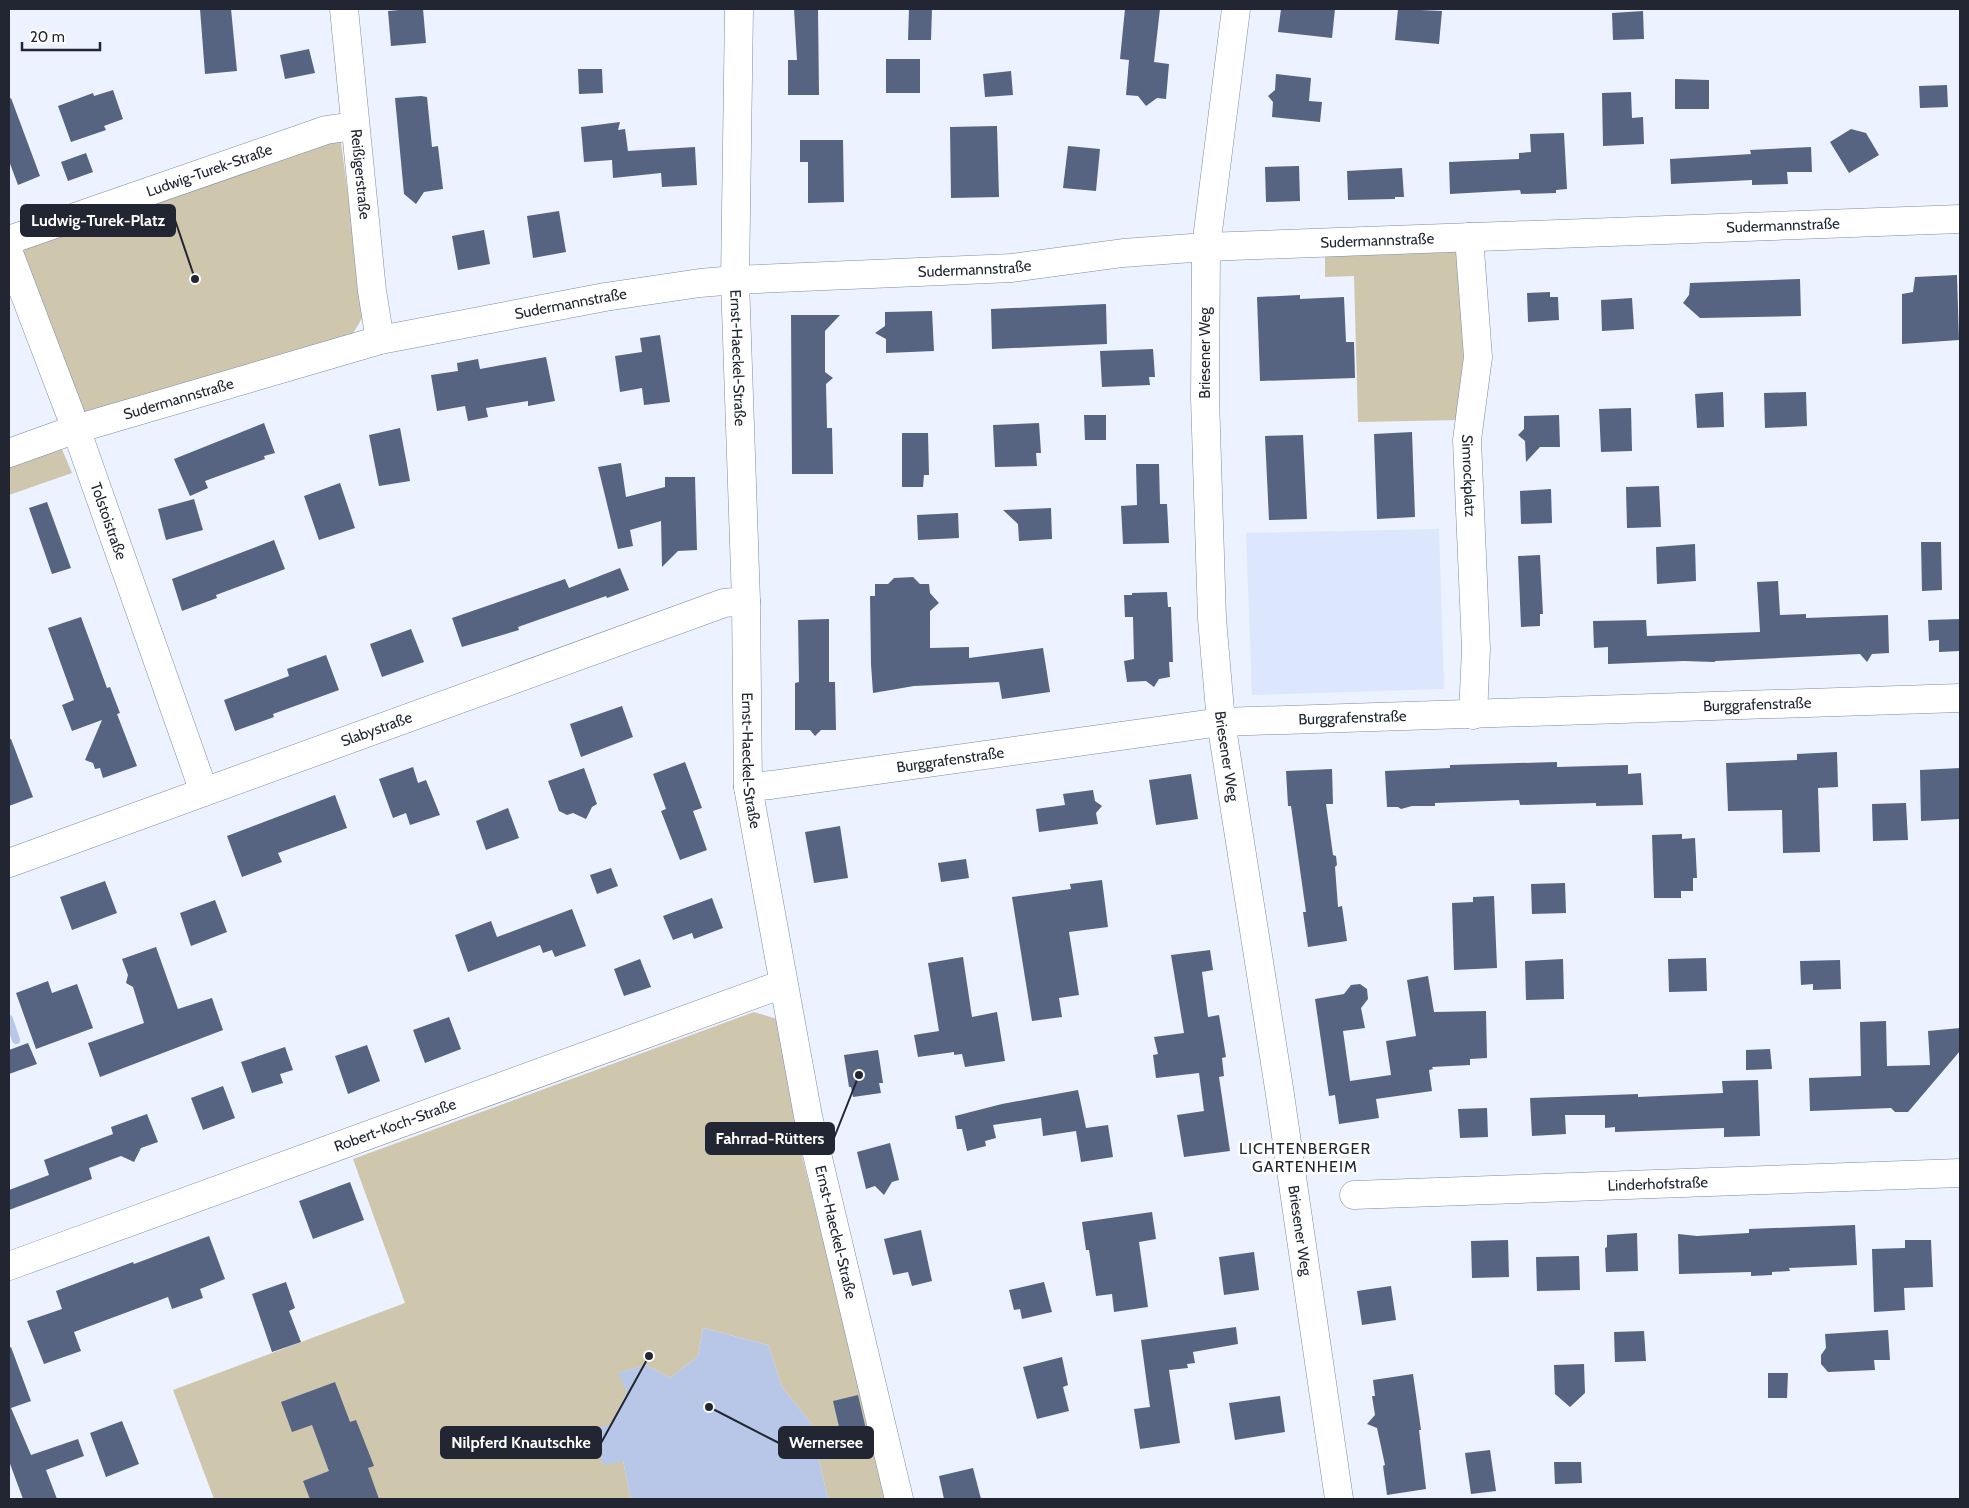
<svg xmlns="http://www.w3.org/2000/svg" width="1969" height="1508" viewBox="0 0 1969 1508" font-family="Cabin,sans-serif">
<style>
.built{fill:#dce7fe}
.green{fill:#cec7ae}
.water{fill:#b8c7e8}
.lines{fill:none;stroke-linecap:round;stroke-linejoin:round}
.stream{stroke:#b8c7e8;stroke-width:8}
.building{fill:#566481}
.street-casing{stroke:#7d8aa6;stroke-width:29}
.street{stroke:#fff;stroke-width:28}
.labels{text-anchor:middle;stroke-width:5;stroke-linejoin:round;paint-order:stroke}
.street-label{font-size:15px;fill:#212632;stroke:#fff}
.neighbourhood-label{font-size:16px;letter-spacing:1px;fill:#212632;stroke:#fff}
.leader{fill:none;stroke:#212632;stroke-width:2}
.callout-dot{fill:#212632;stroke:#fff;stroke-width:2}
.callout{fill:#212632;stroke:#212632;stroke-width:2}
.callout-label{font-size:16px;text-anchor:middle;font-weight:bold;fill:#fff}
</style>
<rect width="100%" height="100%" fill="#ecf2ff"/>
<path class="built" d="M1439,529L1444,689L1252,695L1246,533Z"/>
<g class="green">
<path d="M340,135L364,315L352,335L84,414L18,244Z"/>
<path d="M1459,250L1467,364L1462,420L1358,422L1354,276L1325,277V254Z"/>
<path d="M61,447L72,473L9,495V466Z"/>
<path d="M754,1012L777,1019L800,1148L888,1499H828L810,1422L782,1387L768,1345L703,1328L698,1356L670,1378L646,1365L619,1373L627,1392L611,1425L623,1461L631,1499H214L173,1390L405,1303L353,1159Z"/>
</g>
<path class="water" d="M703,1328L768,1345L782,1387L810,1422L828,1499H631L623,1461L603,1465L592,1429L611,1425L627,1392L618,1373L646,1365L670,1378L698,1356Z"/>
<g class="lines">
<path class="stream" d="M9,1019L16,1040"/>
</g>
<g class="building">
<path d="M200,9H231L237,71L205,74Z"/>
<path d="M410,9H423L426,43L391,46L388,11Z"/>
<path d="M794,9H818L819,95H788V60H797Z"/>
<path d="M909,9H932L931,40H908Z"/>
<path d="M1125,9H1160L1154,62L1169,64L1166,99L1157,98L1146,106L1138,96L1126,95L1129,60L1120,59Z"/>
<path d="M1281,9H1335L1332,38L1278,32Z"/>
<path d="M1398,9L1442,11L1439,44L1395,40Z"/>
<path d="M1643,11L1644,39L1613,40L1612,13Z"/>
<path d="M309,49L315,73L285,79L280,55Z"/>
<rect x="886" y="59" width="34" height="34"/>
<path d="M578,69H602L603,93L579,94Z"/>
<path d="M1011,71L1013,95L985,97L983,74Z"/>
<path d="M1276,74L1311,78L1309,101L1322,102L1320,122L1272,117L1273,102L1268,96L1275,90Z"/>
<path d="M1675,79L1709,80V109H1675Z"/>
<path d="M1947,85L1948,107L1920,108L1919,86Z"/>
<path d="M113,90L123,119L104,126L106,130L71,142L58,106L93,93L94,96Z"/>
<path d="M1631,92L1632,118L1643,117L1644,144L1603,146L1602,93Z"/>
<path d="M421,96L427,97L432,147L438,146L443,189L424,192L416,204L404,194L395,98Z"/>
<path d="M11,98L40,176L18,185L9,161V99Z"/>
<path d="M620,122L618,130L625,129L628,151L695,147L697,185L662,187L661,173L613,178L612,160L584,162L581,127Z"/>
<path d="M997,126L999,197L951,198L950,127Z"/>
<path d="M1851,129L1866,133L1879,155L1849,173L1830,142Z"/>
<path d="M1564,133L1567,189L1556,190V193L1521,194L1520,190L1450,194L1449,162L1519,159V153L1531,152L1530,134Z"/>
<path d="M800,140H843L844,202L808,203V162H800Z"/>
<path d="M1068,146L1100,149L1096,191L1063,188Z"/>
<path d="M1811,147L1812,172H1787L1788,184L1752,185V180L1671,184L1670,159L1751,154L1750,150Z"/>
<path d="M86,153L93,172L68,181L61,162Z"/>
<path d="M1299,166L1300,201L1266,202L1265,167Z"/>
<path d="M1402,168L1404,197H1395V199L1348,200L1347,171Z"/>
<path d="M559,211L566,252L533,258L527,216Z"/>
<path d="M484,230L490,264L458,270L452,236Z"/>
<path d="M1957,275L1959,340L1902,344V294L1913,292L1915,277Z"/>
<path d="M1800,279L1801,316L1700,318L1683,303L1689,295L1690,283Z"/>
<path d="M1550,292V297H1558L1559,320L1528,322L1527,293Z"/>
<path d="M1300,295V299L1344,297L1346,342H1354L1355,378L1260,381L1257,297Z"/>
<path d="M1632,298L1634,329L1602,331L1601,300Z"/>
<path d="M1106,304L1107,344L992,349L991,309Z"/>
<path d="M932,311L934,351L886,353V339L875,333L885,326V312Z"/>
<path d="M791,315H840L825,331V372L833,378L826,384L827,428H832L833,474H792Z"/>
<path d="M660,335L670,402L644,405L642,388L620,392L615,356L642,352L640,338Z"/>
<path d="M1153,349L1155,377H1149L1150,385L1102,387L1100,351Z"/>
<path d="M546,357L555,401L528,406V401L486,408L488,417L468,421L465,406L437,411L431,375L458,371L457,363L478,359L480,369Z"/>
<path d="M1723,392L1724,427L1697,428L1695,394Z"/>
<path d="M1806,392L1807,426L1765,428L1764,393Z"/>
<path d="M1631,408L1632,451L1601,452L1599,409Z"/>
<path d="M1084,415H1106V440H1085Z"/>
<path d="M1559,415L1560,447H1540L1526,462L1525,441L1518,435L1524,429V416Z"/>
<path d="M264,423L275,453L264,456L265,459L205,481L208,488L190,496L174,459Z"/>
<path d="M1039,423L1041,453H1036L1037,466L995,467L993,425Z"/>
<path d="M400,428L410,481L379,486L369,435Z"/>
<path d="M1412,432L1415,517L1377,519L1374,434Z"/>
<path d="M902,433H928L929,475H924L923,487H902Z"/>
<path d="M1303,435L1307,519L1269,520L1265,436Z"/>
<path d="M621,463L626,497L665,487V477H695L697,550L678,551L662,567L661,521L630,530L633,546L618,549L598,467Z"/>
<path d="M1136,464H1159L1160,504H1167L1169,543L1123,544L1121,506L1137,505Z"/>
<path d="M340,483L355,528L319,540L304,496Z"/>
<path d="M1659,486L1661,527L1627,528L1626,487Z"/>
<path d="M1551,489L1552,523L1521,524L1520,491Z"/>
<path d="M194,499L203,530L166,540L158,509Z"/>
<path d="M47,502L71,568L52,574L29,508Z"/>
<path d="M1051,508L1052,539L1019,541L1018,524L1003,510Z"/>
<path d="M958,513L959,538L918,540L917,515Z"/>
<path d="M274,540L285,569L216,595L217,598L182,611L172,579Z"/>
<path d="M1921,542H1941L1942,590L1922,591Z"/>
<path d="M1695,544L1696,581L1657,584L1656,547Z"/>
<path d="M1540,555L1543,614H1540V626L1521,627L1518,556Z"/>
<path d="M620,568L629,590L607,598L606,596L518,627L519,630L462,647L452,618L565,579L569,588Z"/>
<path d="M913,577L920,584H929L930,593L939,603L930,611V648L969,647V658L1043,648L1050,692L1002,699L999,682L914,686L873,693L871,664L870,596H875V584H888L894,578Z"/>
<path d="M1778,581L1780,615L1806,614V618L1888,615L1889,653L1872,654L1867,662L1860,654L1716,661L1714,662L1684,661L1608,664V647L1594,648L1593,621L1646,620L1647,636L1760,632L1757,582Z"/>
<path d="M1167,592L1168,607H1171L1173,662H1169L1170,677L1159,679L1154,687L1146,681L1127,682L1124,661L1134,659L1133,617H1125L1124,595H1132V593Z"/>
<path d="M81,617L107,688L110,687L120,713L117,714L137,766L103,778L100,768L95,769L93,763L85,760L102,720L72,731L62,705L74,700L48,628Z"/>
<path d="M829,619V682H835L836,730H821L815,736L810,730H795V683L799,682L798,620Z"/>
<path d="M1960,619V651L1939,652V640L1929,641L1928,620Z"/>
<path d="M411,629L424,662L382,677L370,644Z"/>
<path d="M326,655L339,690L273,714L274,717L235,731L224,700L289,676L287,669Z"/>
<path d="M622,706L633,737L581,757L570,724Z"/>
<path d="M9,739H11L33,797L9,806Z"/>
<path d="M1837,752L1838,787L1818,788L1820,852L1783,853L1782,810L1728,811L1726,763L1797,760V754Z"/>
<path d="M685,762L702,808L693,811L707,850L680,860L661,811L666,809L653,774Z"/>
<path d="M1557,762V767L1628,765V774L1641,773L1643,805L1596,806V803L1520,805L1519,800L1435,803V806H1412L1401,809L1398,807H1387L1385,771L1450,768V765Z"/>
<path d="M413,767L418,783L426,780L440,815L410,825L406,813L393,818L379,779Z"/>
<path d="M584,768L597,804L592,807L586,819L573,813L567,815L559,811L548,781Z"/>
<path d="M1960,768V819L1921,821L1920,770Z"/>
<path d="M1332,769L1333,804H1326L1333,855L1336,856L1337,865L1335,867L1338,907L1342,906L1347,941L1308,947L1303,912H1306L1291,806H1288L1286,771Z"/>
<path d="M1191,774L1198,819L1156,825L1149,780Z"/>
<path d="M1093,790L1095,801L1102,806L1096,813L1098,824L1039,832L1036,809L1065,805L1063,794Z"/>
<path d="M335,795L347,828L278,853L282,862L242,877L227,836Z"/>
<path d="M1906,803L1908,840L1873,841L1872,804Z"/>
<path d="M508,808L519,838L486,850L476,821Z"/>
<path d="M840,826L848,878L814,883L805,832Z"/>
<path d="M1682,834V839L1695,838L1697,878H1693V891H1681V898H1654L1652,835Z"/>
<path d="M966,859L969,878L941,882L938,863Z"/>
<path d="M611,868L618,886L597,894L590,875Z"/>
<path d="M1102,880L1108,927L1069,932L1079,995L1059,998L1062,1017L1032,1021L1012,897L1071,889L1070,884Z"/>
<path d="M105,881L117,913L72,930L60,897Z"/>
<path d="M1565,883L1566,913L1532,914L1531,884Z"/>
<path d="M1494,896L1497,968L1454,970L1452,903L1473,902V897Z"/>
<path d="M712,898L723,928L694,939L692,933L673,940L663,916Z"/>
<path d="M215,900L227,932L191,946L180,913Z"/>
<path d="M572,909L586,946L555,957L552,950L543,953L540,945L468,972L455,935L491,921L497,937Z"/>
<path d="M156,947L178,1009L212,998L223,1030L100,1077L88,1043L144,1023L133,987L126,983L128,975L122,959Z"/>
<path d="M1210,950L1213,970L1202,972L1208,1017L1219,1015L1226,1057L1222,1058L1224,1076L1219,1077L1230,1151L1184,1157L1177,1115L1204,1111L1199,1073L1156,1078L1153,1055L1158,1054L1154,1037L1184,1033L1171,955Z"/>
<path d="M963,957L972,1017L997,1012L1005,1061L965,1067L962,1054L954,1055V1052L918,1057L914,1035L939,1031L928,963Z"/>
<path d="M1706,958L1707,991L1669,992L1668,959Z"/>
<path d="M640,959L651,987L624,996L614,969Z"/>
<path d="M1563,959L1564,999L1526,1000L1525,961Z"/>
<path d="M1840,960L1841,989L1813,990V984L1801,985L1800,961Z"/>
<path d="M1428,976L1434,1012L1486,1011L1487,1058L1470,1059V1065L1432,1067L1433,1069L1429,1070L1432,1091L1376,1099L1379,1118L1339,1124L1335,1095L1329,1096L1315,999L1344,994L1351,985L1360,984L1367,989L1368,999L1361,1008L1365,1028L1343,1031L1350,1081L1391,1075L1386,1041L1416,1036L1407,980Z"/>
<path d="M48,981L52,993L77,984L93,1028L36,1049L16,993Z"/>
<path d="M449,1017L461,1049L425,1063L413,1030Z"/>
<path d="M1886,1021L1887,1066L1930,1065L1928,1031L1960,1028V1051L1908,1112H1895L1891,1108L1810,1111L1809,1078L1861,1076L1860,1022Z"/>
<path d="M28,1043L37,1064L9,1074V1050Z"/>
<path d="M367,1045L380,1081L348,1094L335,1056Z"/>
<path d="M285,1047L293,1070L280,1074L283,1083L252,1093L241,1062Z"/>
<path d="M1770,1049L1772,1069L1746,1070V1050Z"/>
<path d="M878,1050L883,1083H879L881,1093L853,1097L851,1087H849L844,1055Z"/>
<path d="M1758,1080L1760,1136L1724,1137V1128L1615,1132V1127L1605,1128V1115H1565L1566,1134L1532,1136L1530,1098L1638,1094V1097L1723,1093L1722,1081Z"/>
<path d="M223,1086L235,1118L203,1130L191,1098Z"/>
<path d="M1078,1090L1086,1128L1108,1125L1113,1157L1081,1162L1076,1131L1043,1136L1041,1118L993,1125L996,1138L985,1141L986,1146L967,1151L962,1129H957L955,1116L1002,1104Z"/>
<path d="M1487,1108L1488,1137L1460,1138L1458,1109Z"/>
<path d="M147,1114L158,1142L141,1148L134,1162L121,1156L89,1168L92,1179L9,1210V1190L49,1175L44,1160L113,1134L111,1127Z"/>
<path d="M890,1143L899,1180L892,1182L884,1195L875,1186L866,1189L857,1152Z"/>
<path d="M350,1182L364,1220L313,1239L299,1201Z"/>
<path d="M1152,1212L1156,1239L1139,1242L1148,1307L1114,1312L1112,1294L1096,1296L1089,1250H1086L1082,1222Z"/>
<path d="M1855,1225L1857,1265L1789,1268L1790,1271L1772,1272V1275L1751,1276V1272L1679,1274L1678,1234L1697,1236L1749,1233V1229Z"/>
<path d="M921,1230L932,1281L912,1286L908,1272L893,1275L884,1239Z"/>
<path d="M1637,1233L1638,1271L1606,1272L1605,1248L1607,1247V1235Z"/>
<path d="M209,1236L225,1279L200,1289L203,1298L172,1309L168,1297L74,1332L81,1351L44,1364L27,1321L62,1309L56,1291L133,1262L134,1264Z"/>
<path d="M1508,1240L1509,1277L1472,1278L1471,1241Z"/>
<path d="M1905,1240H1931L1933,1287L1904,1288L1905,1310L1874,1312L1872,1249L1905,1248Z"/>
<path d="M1254,1252L1259,1290L1224,1295L1219,1257Z"/>
<path d="M1579,1256L1580,1290L1537,1291L1536,1257Z"/>
<path d="M286,1282L295,1308L289,1311L301,1342L272,1352L252,1294Z"/>
<path d="M1044,1282L1052,1312L1022,1319L1020,1309L1014,1310L1009,1290Z"/>
<path d="M1391,1286L1396,1320L1362,1325L1357,1291Z"/>
<path d="M1236,1327L1238,1344L1193,1352L1195,1363L1187,1364L1188,1368L1169,1370L1180,1443L1140,1449L1134,1409L1150,1407L1141,1340Z"/>
<path d="M1888,1330L1890,1360H1874L1875,1370L1828,1372L1821,1364V1355L1826,1348L1825,1334Z"/>
<path d="M1644,1331L1646,1361L1615,1362L1614,1332Z"/>
<path d="M11,1347L31,1401L11,1408L31,1455L78,1439L84,1456L46,1470L57,1499H23L9,1461V1348Z"/>
<path d="M1062,1357L1068,1385L1063,1387L1069,1411L1037,1419L1023,1367Z"/>
<path d="M1584,1364L1585,1393L1570,1407L1555,1394L1554,1365Z"/>
<path d="M1768,1373H1788L1787,1398H1768Z"/>
<path d="M1413,1374L1421,1430H1419L1426,1489L1387,1495L1383,1466L1385,1465L1377,1428L1367,1424L1375,1415L1372,1396H1375L1373,1380Z"/>
<path d="M335,1382L350,1422L356,1420L374,1466L368,1468L379,1499H310L303,1481L329,1471L312,1425L292,1432L281,1402Z"/>
<path d="M858,1395L868,1438L843,1444L833,1401Z"/>
<path d="M1280,1396L1285,1432L1235,1440L1229,1403Z"/>
<path d="M122,1421L139,1464L106,1477L90,1433Z"/>
<path d="M1490,1450L1496,1491L1471,1494L1465,1453Z"/>
<path d="M1554,1462H1581L1582,1483L1555,1484Z"/>
<path d="M973,1468L981,1499H944L939,1476Z"/>
</g>
<g class="lines">
<defs>
<g id="street">
<path id="s1" d="M344,9L372,291L380,340"/>
<path id="s2" d="M739,9L735,280L746,601L748,787L808,1116L899,1499"/>
<path id="s3" d="M1236,9L1206,247L1205,398L1212,619L1221,722L1279,1088L1339,1499"/>
<path id="s4" d="M1469,237L1478,357L1467,440L1476,649L1473,715"/>
<path id="s5" d="M9,240L326,130L354,126"/>
<path id="s6" d="M9,253L76,429L204,792"/>
<path id="s7" d="M9,453L76,429L380,340L605,297L700,283L735,280L1012,268L1123,253L1206,247L1960,219"/>
<path id="s8" d="M748,787L771,785L1221,722L1960,698"/>
<path id="s9" d="M9,863L724,603L746,601"/>
<path id="s10" d="M1354,1195L1960,1173"/>
<path id="s11" d="M9,1266L783,984"/>
</g>
</defs>
<use href="#street" class="street-casing"/>
<use href="#street" class="street"/>
</g>
<g class="labels">
<g class="street-label">
<text dy="5" stroke="none"><textPath href="#s5" startOffset="212">Ludwig-Turek-Straße</textPath></text>
<text dy="5" stroke="none"><textPath href="#s1" startOffset="166">Reißigerstraße</textPath></text>
<text dy="5" stroke="none"><textPath href="#s7" startOffset="1798">Sudermannstraße</textPath></text>
<text dy="5" stroke="none"><textPath href="#s7" startOffset="1392">Sudermannstraße</textPath></text>
<text dy="5" stroke="none"><textPath href="#s7" startOffset="988">Sudermannstraße</textPath></text>
<text dy="5" stroke="none"><textPath href="#s7" startOffset="582">Sudermannstraße</textPath></text>
<text transform="translate(1205 353) rotate(-90)" y="5">Briesener Weg</text>
<text dy="5" stroke="none"><textPath href="#s2" startOffset="349">Ernst-Haeckel-Straße</textPath></text>
<text dy="5" stroke="none"><textPath href="#s7" startOffset="178">Sudermannstraße</textPath></text>
<text dy="5" stroke="none"><textPath href="#s4" startOffset="240">Simrockplatz</textPath></text>
<text dy="5" stroke="none"><textPath href="#s6" startOffset="286">Tolstoistraße</textPath></text>
<text dy="5" stroke="none"><textPath href="#s8" startOffset="1014">Burggrafenstraße</textPath></text>
<text dy="5" stroke="none"><textPath href="#s8" startOffset="609">Burggrafenstraße</textPath></text>
<text dy="5" stroke="none"><textPath href="#s9" startOffset="391">Slabystraße</textPath></text>
<text dy="5" stroke="none"><textPath href="#s3" startOffset="750">Briesener Weg</textPath></text>
<text dy="5" stroke="none"><textPath href="#s8" startOffset="204">Burggrafenstraße</textPath></text>
<text dy="5" stroke="none"><textPath href="#s2" startOffset="752">Ernst-Haeckel-Straße</textPath></text>
<text dy="5" stroke="none"><textPath href="#s11" startOffset="411">Robert-Koch-Straße</textPath></text>
<text dy="5" stroke="none"><textPath href="#s10" startOffset="304">Linderhofstraße</textPath></text>
<text dy="5" stroke="none"><textPath href="#s3" startOffset="1230">Briesener Weg</textPath></text>
<text dy="5" stroke="none"><textPath href="#s2" startOffset="1232">Ernst-Haeckel-Straße</textPath></text>
</g>
<g class="neighbourhood-label">
<text x="1305" y="1154">LICHTENBERGER<tspan x="1305" dy="18">GARTENHEIM</tspan></text>
</g>
</g>
<path class="leader" d="M195 279L175 220M859 1075L834 1138M649 1356L601 1443M709 1407L779 1443"/>
<g class="callout-dot">
<circle cx="195" cy="279" r="5"/>
<circle cx="859" cy="1075" r="5"/>
<circle cx="649" cy="1356" r="5"/>
<circle cx="709" cy="1407" r="5"/>
</g>
<g class="callout">
<rect x="21" y="205" width="154" height="31" rx="5"/>
<rect x="706" y="1123" width="128" height="31" rx="5"/>
<rect x="441" y="1427" width="160" height="31" rx="5"/>
<rect x="779" y="1427" width="94" height="31" rx="5"/>
</g>
<g class="callout-label">
<text x="98" y="226">Ludwig-Turek-Platz</text>
<text x="770" y="1144">Fahrrad-Rütters</text>
<text x="521" y="1448">Nilpferd Knautschke</text>
<text x="826" y="1448">Wernersee</text>
</g>
<rect width="1969" height="1508" fill="none" stroke="#212632" stroke-width="20"/>
<path d="M22 42v8h78v-8" fill="none" stroke="#212632" stroke-width="2.5"/>
<text x="30" y="42" font-size="15" fill="#212632" stroke="#ffffff" stroke-width="4" paint-order="stroke">20 m</text>
</svg>
